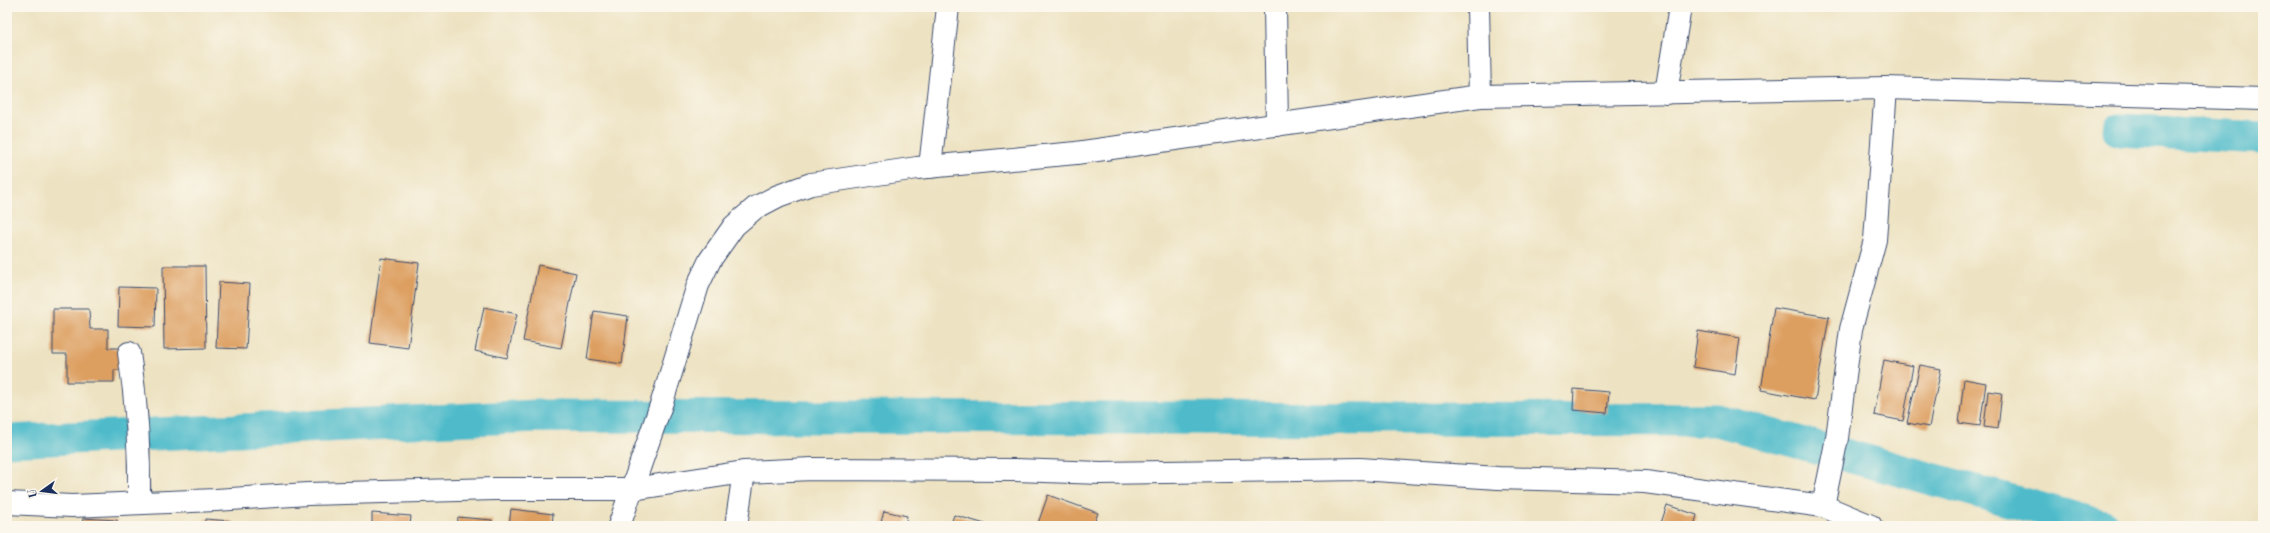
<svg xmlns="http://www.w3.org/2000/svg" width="2270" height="533" viewBox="0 0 2270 533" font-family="'Libre Bodoni',serif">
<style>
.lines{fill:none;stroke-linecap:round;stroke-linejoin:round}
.canal{stroke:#4fbbca;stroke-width:33}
.building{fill:#dd9f61}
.minor-casing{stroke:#3a4a6d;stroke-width:24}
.minor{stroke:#fff;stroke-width:22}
</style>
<rect width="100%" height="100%" fill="#fbf7ec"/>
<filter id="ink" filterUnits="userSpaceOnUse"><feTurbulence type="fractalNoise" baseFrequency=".025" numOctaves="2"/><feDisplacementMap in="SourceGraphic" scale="8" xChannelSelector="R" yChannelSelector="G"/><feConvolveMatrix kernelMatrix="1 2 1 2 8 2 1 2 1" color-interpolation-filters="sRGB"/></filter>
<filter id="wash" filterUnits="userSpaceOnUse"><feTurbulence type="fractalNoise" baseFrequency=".012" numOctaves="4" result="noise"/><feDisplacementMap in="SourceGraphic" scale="16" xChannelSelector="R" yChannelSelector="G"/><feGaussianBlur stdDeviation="0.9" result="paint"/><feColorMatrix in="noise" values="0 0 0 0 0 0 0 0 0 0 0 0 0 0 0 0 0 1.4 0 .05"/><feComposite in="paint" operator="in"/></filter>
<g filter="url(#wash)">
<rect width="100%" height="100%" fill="#ede2c1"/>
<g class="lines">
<g class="canal">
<path d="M2119,130L2263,138"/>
<path d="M7,441L537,416L1717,420L2103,526"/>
</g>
</g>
<g id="blocks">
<g class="building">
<path d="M381,258L419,263L408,348L370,343Z"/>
<path d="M538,265L576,273L561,348L523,341Z"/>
<path d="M163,266H205L206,348L164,349Z"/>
<path d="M219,282L250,284L246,349L216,348Z"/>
<path d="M119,287L156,288L155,327L118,326Z"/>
<path d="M484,307L517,314L507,358L475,351Z"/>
<path d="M1774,308L1829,317L1815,400L1761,390Z"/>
<path d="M53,309H89L90,329H108V348H121V370H114V382H67V354H53Z"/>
<path d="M594,311L628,316L622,364L587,359Z"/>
<path d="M1698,331L1740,338L1735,374L1693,367Z"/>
<path d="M1884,360L1913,366L1903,421L1874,415Z"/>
<path d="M1920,365L1941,369L1929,427L1907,423Z"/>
<path d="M1964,379L1986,383L1980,426L1959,423Z"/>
<path d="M1574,389L1609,392L1607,413L1573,410Z"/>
<path d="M1988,391L2002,393L1998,429L1984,427Z"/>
<path d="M1048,495L1098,513L1093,526H1037Z"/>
<path d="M1667,505L1697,515L1694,526H1660Z"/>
<path d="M511,509L553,514L552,526H509Z"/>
<path d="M884,511L907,516L905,526H880Z"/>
<path d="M372,513L411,516L410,526H372Z"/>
<path d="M954,515L992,526H950Z"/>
<path d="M458,517L492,520V526H457Z"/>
<path d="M83,518L117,520V526H82Z"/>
<path d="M205,519L231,521V526H205Z"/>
</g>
</g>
</g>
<g filter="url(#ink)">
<use href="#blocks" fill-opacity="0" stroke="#3a4a6d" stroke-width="1"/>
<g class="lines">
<defs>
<g id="minor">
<path d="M1275,7L1277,125"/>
<path d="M1478,7L1480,96"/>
<path d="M1666,93L1680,7"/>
<path d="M930,167L948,7"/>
<path d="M129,353C137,404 140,452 139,503"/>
<path d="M7,503L72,506L216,500L308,494L495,489H633L744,472L812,469L1016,470L1101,473L1360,469L1498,478L1645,482L1823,506L1871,526"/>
<path d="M1823,506L1837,438L1851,329L1875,240L1886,88"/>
<path d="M619,526L662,402L698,285L710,260L734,226L755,208L778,196L811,184L917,168L1076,153L1480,96L1886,88L2263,99"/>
<path d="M736,526L744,472"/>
</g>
</defs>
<use href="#minor" class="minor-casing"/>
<use href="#minor" class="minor"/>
</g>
</g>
<rect width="2270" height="533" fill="none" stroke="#fbf7ec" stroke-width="24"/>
<g transform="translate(42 491) rotate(256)" stroke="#fbf7ec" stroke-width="3" paint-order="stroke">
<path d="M0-3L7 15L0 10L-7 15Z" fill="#1b2f5e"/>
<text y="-6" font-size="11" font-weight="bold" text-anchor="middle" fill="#1b2f5e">U</text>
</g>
</svg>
